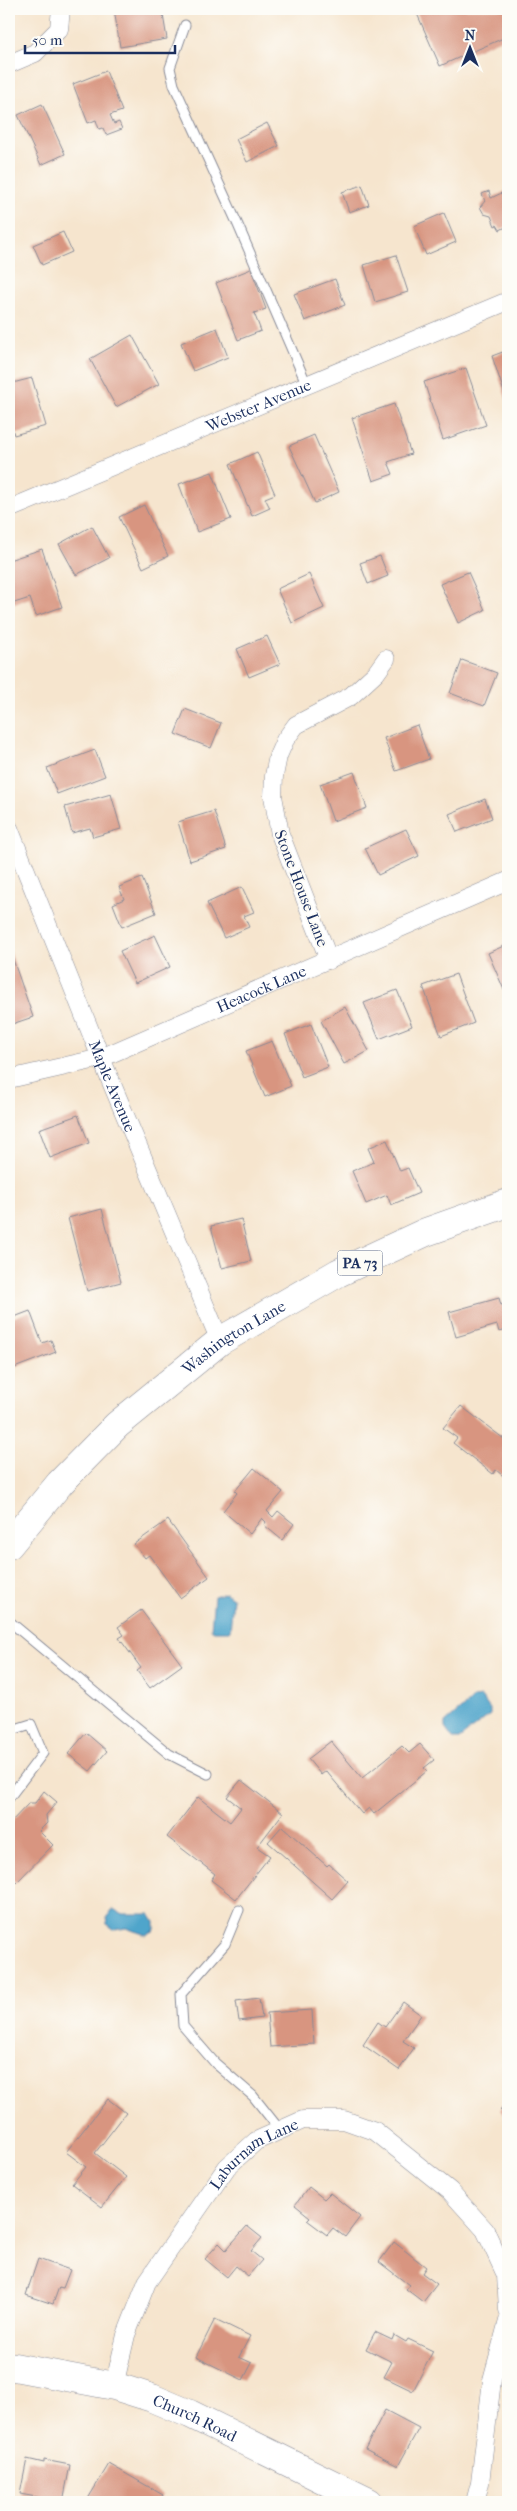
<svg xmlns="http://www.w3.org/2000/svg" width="517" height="2511" viewBox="0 0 517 2511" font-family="'IM FELL French Canon',serif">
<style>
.water{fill:#4fa5cb;stroke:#356a94}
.building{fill:#d89580}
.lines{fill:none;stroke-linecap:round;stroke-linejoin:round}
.lane-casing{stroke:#888a96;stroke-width:11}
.street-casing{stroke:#888a96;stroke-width:19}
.primary-casing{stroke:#888a96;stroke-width:29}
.lane{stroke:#fff;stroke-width:9}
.street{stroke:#fff;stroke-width:18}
.primary{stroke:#fff;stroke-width:28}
.labels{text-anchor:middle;stroke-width:4;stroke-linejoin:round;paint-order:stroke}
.shield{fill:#fdfcf7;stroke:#5f6c8c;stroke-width:1}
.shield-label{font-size:15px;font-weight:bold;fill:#1b2f5e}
.street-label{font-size:16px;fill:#1b2f5e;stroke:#fdfcf7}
</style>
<rect width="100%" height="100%" fill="#fdfcf7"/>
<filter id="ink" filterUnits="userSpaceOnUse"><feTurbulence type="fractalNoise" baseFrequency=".02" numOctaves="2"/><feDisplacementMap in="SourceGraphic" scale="10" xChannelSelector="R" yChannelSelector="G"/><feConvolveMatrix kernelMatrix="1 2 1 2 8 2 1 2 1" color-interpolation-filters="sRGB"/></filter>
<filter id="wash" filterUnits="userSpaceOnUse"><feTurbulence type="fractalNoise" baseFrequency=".0096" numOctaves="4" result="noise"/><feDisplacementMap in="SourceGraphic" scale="20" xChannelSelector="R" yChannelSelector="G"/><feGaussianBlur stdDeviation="1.12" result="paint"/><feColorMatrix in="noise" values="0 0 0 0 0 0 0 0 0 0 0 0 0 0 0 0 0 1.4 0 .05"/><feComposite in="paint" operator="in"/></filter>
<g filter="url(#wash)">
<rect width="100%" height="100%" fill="#f6e5ce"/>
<g class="water">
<path d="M225,1593L233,1598L230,1631H214L211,1629L214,1596Z"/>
<path d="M481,1697L490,1709V1715L459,1739H453L445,1728V1723L474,1698Z"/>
<path d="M113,1909L123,1914H150L155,1922V1930L146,1935L126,1928L115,1930L107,1924L106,1918Z"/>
</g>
<g id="blocks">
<g class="building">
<path d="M114,9H162L167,39L120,47Z"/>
<path d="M415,9H508V36L440,66Z"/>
<path d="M106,71L122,111L110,115L114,124L119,122L122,129L106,135L103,128L99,129L96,120L88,123L73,84Z"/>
<path d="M42,104L65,154L41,165L18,115Z"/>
<path d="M267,123L279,146L247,162L236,139Z"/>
<path d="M362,185L369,205L349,212L342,192Z"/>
<path d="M508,190V226L500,230L497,225L495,226L491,216L484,214L480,207L485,201L482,194L489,191L491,198Z"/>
<path d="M444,213L456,242L426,255L414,226Z"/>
<path d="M63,232L72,252L42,265L33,245Z"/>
<path d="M396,255L408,292L375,302L364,265Z"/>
<path d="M251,269L266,309L254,313L261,331L238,340L216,283Z"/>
<path d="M335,279L345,305L305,321L294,294Z"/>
<path d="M217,328L228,357L193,371L181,343Z"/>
<path d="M132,335L159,384L116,407L90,359Z"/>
<path d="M508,350V404L492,356Z"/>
<path d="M466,368L486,425L443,440L424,382Z"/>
<path d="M32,378L46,426L14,435L9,418V384Z"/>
<path d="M394,404L411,454L388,462L393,474L373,481L352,418Z"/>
<path d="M314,435L339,492L315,503L289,446Z"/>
<path d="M257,452L275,494L265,498L270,508L252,516L230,464Z"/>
<path d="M212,472L231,519L197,532L179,484Z"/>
<path d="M144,505L168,556L143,568L119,517Z"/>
<path d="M92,526L109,558L76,575L59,544Z"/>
<path d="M42,549L62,607L36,616L30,598L11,604L9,596V560Z"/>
<path d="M380,556L388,576L368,584L360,563Z"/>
<path d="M468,572L485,610L458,623L440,584Z"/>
<path d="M309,574L324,608L292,623L277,589Z"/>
<path d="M267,636L280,664L249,677L237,649Z"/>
<path d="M462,660L497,673L484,706L450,693Z"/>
<path d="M185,709L221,723L211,748L175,734Z"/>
<path d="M417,725L429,759L396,771L384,738Z"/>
<path d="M95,750L105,776L57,794L47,768Z"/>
<path d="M354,772L367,808L333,821L320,784Z"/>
<path d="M111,794L121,829L93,837L90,828L72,833L65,807Z"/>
<path d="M485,799L492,818L457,832L449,814Z"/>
<path d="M214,811L226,849L190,861L178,822Z"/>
<path d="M406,829L419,856L378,875L365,848Z"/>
<path d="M142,878L156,913L122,927L113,904L124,899L119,887Z"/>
<path d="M242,887L254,912L244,916L249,927L224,938L207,903Z"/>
<path d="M155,935L170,967L135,983L120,951Z"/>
<path d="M508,944V999L488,953Z"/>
<path d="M9,951H10L33,1017L9,1025Z"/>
<path d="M456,974L474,1023L441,1036L423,986Z"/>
<path d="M397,990L412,1026L379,1039L364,1003Z"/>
<path d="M345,1007L369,1051L344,1064L321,1021Z"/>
<path d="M311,1024L328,1067L302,1077L285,1034Z"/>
<path d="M272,1041L291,1086L265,1097L246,1051Z"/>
<path d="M78,1115L89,1143L50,1158L39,1129Z"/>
<path d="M387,1140L400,1171L408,1168L419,1193L391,1205L387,1195L366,1204L352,1171L374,1162L368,1148Z"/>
<path d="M102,1209L121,1282L87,1291L68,1218Z"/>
<path d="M241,1219L251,1261L222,1268L211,1226Z"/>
<path d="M499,1298L501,1305L508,1303V1330L499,1332L497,1325L456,1337L449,1312Z"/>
<path d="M30,1311L42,1343L51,1340L56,1352L9,1370V1319Z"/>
<path d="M461,1406L508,1442V1480L496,1470L493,1474L453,1443L457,1438L443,1428Z"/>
<path d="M254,1468L283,1492L267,1511L273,1517L278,1511L294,1524L282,1540L264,1525L266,1522L262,1518L250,1534L223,1511L237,1493L235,1491Z"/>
<path d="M168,1520L209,1577L180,1598L149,1555L145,1558L134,1544Z"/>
<path d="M141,1610L182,1665L150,1688L137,1671L141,1668L119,1638L124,1635L118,1627Z"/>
<path d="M86,1733L107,1751L90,1771L68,1754Z"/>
<path d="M331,1741L362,1778L402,1746L409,1753L420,1744L434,1760L424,1768L427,1771L374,1814L369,1808L362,1814L326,1771L321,1775L308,1759Z"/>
<path d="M241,1780L283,1813L257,1847L270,1856L236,1899L211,1880L215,1874L167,1837L198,1797L230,1822L241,1808L227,1797Z"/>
<path d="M44,1791L57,1802L46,1815L47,1823L39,1831L53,1845L16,1883L9,1877V1824L29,1803H35Z"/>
<path d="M282,1826L327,1866L329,1864L348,1881L332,1899L268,1842Z"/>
<path d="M259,1998L262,2018L239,2021L236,2001Z"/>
<path d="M403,2002L421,2015L403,2041L414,2048L399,2070L363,2045L378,2022L385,2027Z"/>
<path d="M312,2010L314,2044L270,2047L267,2013Z"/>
<path d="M108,2099L126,2113L95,2153L126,2177L102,2207L72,2184L86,2167L66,2152Z"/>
<path d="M508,2099V2116L500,2110Z"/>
<path d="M309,2187L324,2199L330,2193L360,2217L345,2237L333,2228L327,2235L307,2220L310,2217L295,2205Z"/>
<path d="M247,2226L262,2238L251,2251L262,2260L248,2276L236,2266L227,2277L205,2259L219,2243L226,2250Z"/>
<path d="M394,2242L426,2267L422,2273L437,2284L423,2302L406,2289L409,2285L379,2262Z"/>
<path d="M38,2259L70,2270L63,2288L59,2287L53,2304L26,2295Z"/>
<path d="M215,2319L250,2336L239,2357L252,2363L243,2380L196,2357Z"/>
<path d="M375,2332L392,2340L394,2335L406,2342L408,2339L433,2351L413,2391L384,2377L392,2362L366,2349Z"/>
<path d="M385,2410L419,2428L398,2466L365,2449Z"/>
<path d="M27,2459L44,2463V2460L70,2465L63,2502L20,2494Z"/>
<path d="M109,2464L163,2495L159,2502H86Z"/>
</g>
</g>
</g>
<g filter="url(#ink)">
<use href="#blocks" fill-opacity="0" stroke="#888a96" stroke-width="1"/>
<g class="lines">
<defs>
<g id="lane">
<path d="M185,25L170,68L174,85L238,225L307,385"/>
<path d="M9,1621L169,1754L208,1774"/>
<path d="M9,1731L31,1724L43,1753L9,1798"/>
<path d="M239,1910L225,1944L181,1994L183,2026L215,2063L253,2096L280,2130"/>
</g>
<g id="street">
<path d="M9,64L35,53L59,29L61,9"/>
<path id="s1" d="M9,509L508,301"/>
<path id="s2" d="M9,828L101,1058L220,1341"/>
<path d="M329,960L280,834L273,796L274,776L278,756L285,740L296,725L351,696L376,673L386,659"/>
<path id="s3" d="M9,1079L101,1058L508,881"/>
<path id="s4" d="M114,2386L126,2335L147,2282L227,2167L256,2141L303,2120H344L375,2131L450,2191L485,2230L506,2275L508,2310"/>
<path d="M475,2502L480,2483L492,2380L508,2321"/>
</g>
<g id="primary">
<path id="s5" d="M9,1545L60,1483L117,1425L220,1341L338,1273L426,1232L508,1203"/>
<path id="s6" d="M9,2366L114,2386L152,2398L190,2414L369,2502"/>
</g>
</defs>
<use href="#lane" class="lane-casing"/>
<use href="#street" class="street-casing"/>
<use href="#primary" class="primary-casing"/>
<use href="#lane" class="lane"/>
<use href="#street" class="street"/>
<use href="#primary" class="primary"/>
</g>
</g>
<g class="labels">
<rect class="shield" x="337.5" y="1250.5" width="45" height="25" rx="4"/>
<g class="shield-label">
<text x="360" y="1268">PA 73</text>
</g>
<g class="street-label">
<text dy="6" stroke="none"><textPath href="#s1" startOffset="270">Webster Avenue</textPath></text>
<text transform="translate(302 888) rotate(69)" y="6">Stone House Lane</text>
<text dy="6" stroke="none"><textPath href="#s3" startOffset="269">Heacock Lane</textPath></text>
<text dy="6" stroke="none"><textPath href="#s2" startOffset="278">Maple Avenue</textPath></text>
<text dy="6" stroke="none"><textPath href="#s5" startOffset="308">Washington Lane</textPath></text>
<text dy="6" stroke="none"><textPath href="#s4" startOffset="279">Laburnam Lane</textPath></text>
<text dy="6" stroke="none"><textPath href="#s6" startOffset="194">Church Road</textPath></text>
</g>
</g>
<rect width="517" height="2511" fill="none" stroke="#fdfcf7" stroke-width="30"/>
<g transform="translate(470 48)" stroke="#fdfcf7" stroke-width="4" paint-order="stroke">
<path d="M0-4L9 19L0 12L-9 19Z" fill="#1b2f5e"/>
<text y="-8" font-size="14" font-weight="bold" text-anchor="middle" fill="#1b2f5e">N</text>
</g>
<path d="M25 45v8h150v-8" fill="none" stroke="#1b2f5e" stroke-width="2.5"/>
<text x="32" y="45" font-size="15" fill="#1b2f5e" stroke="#fdfcf7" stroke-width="4" paint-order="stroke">50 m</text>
</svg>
